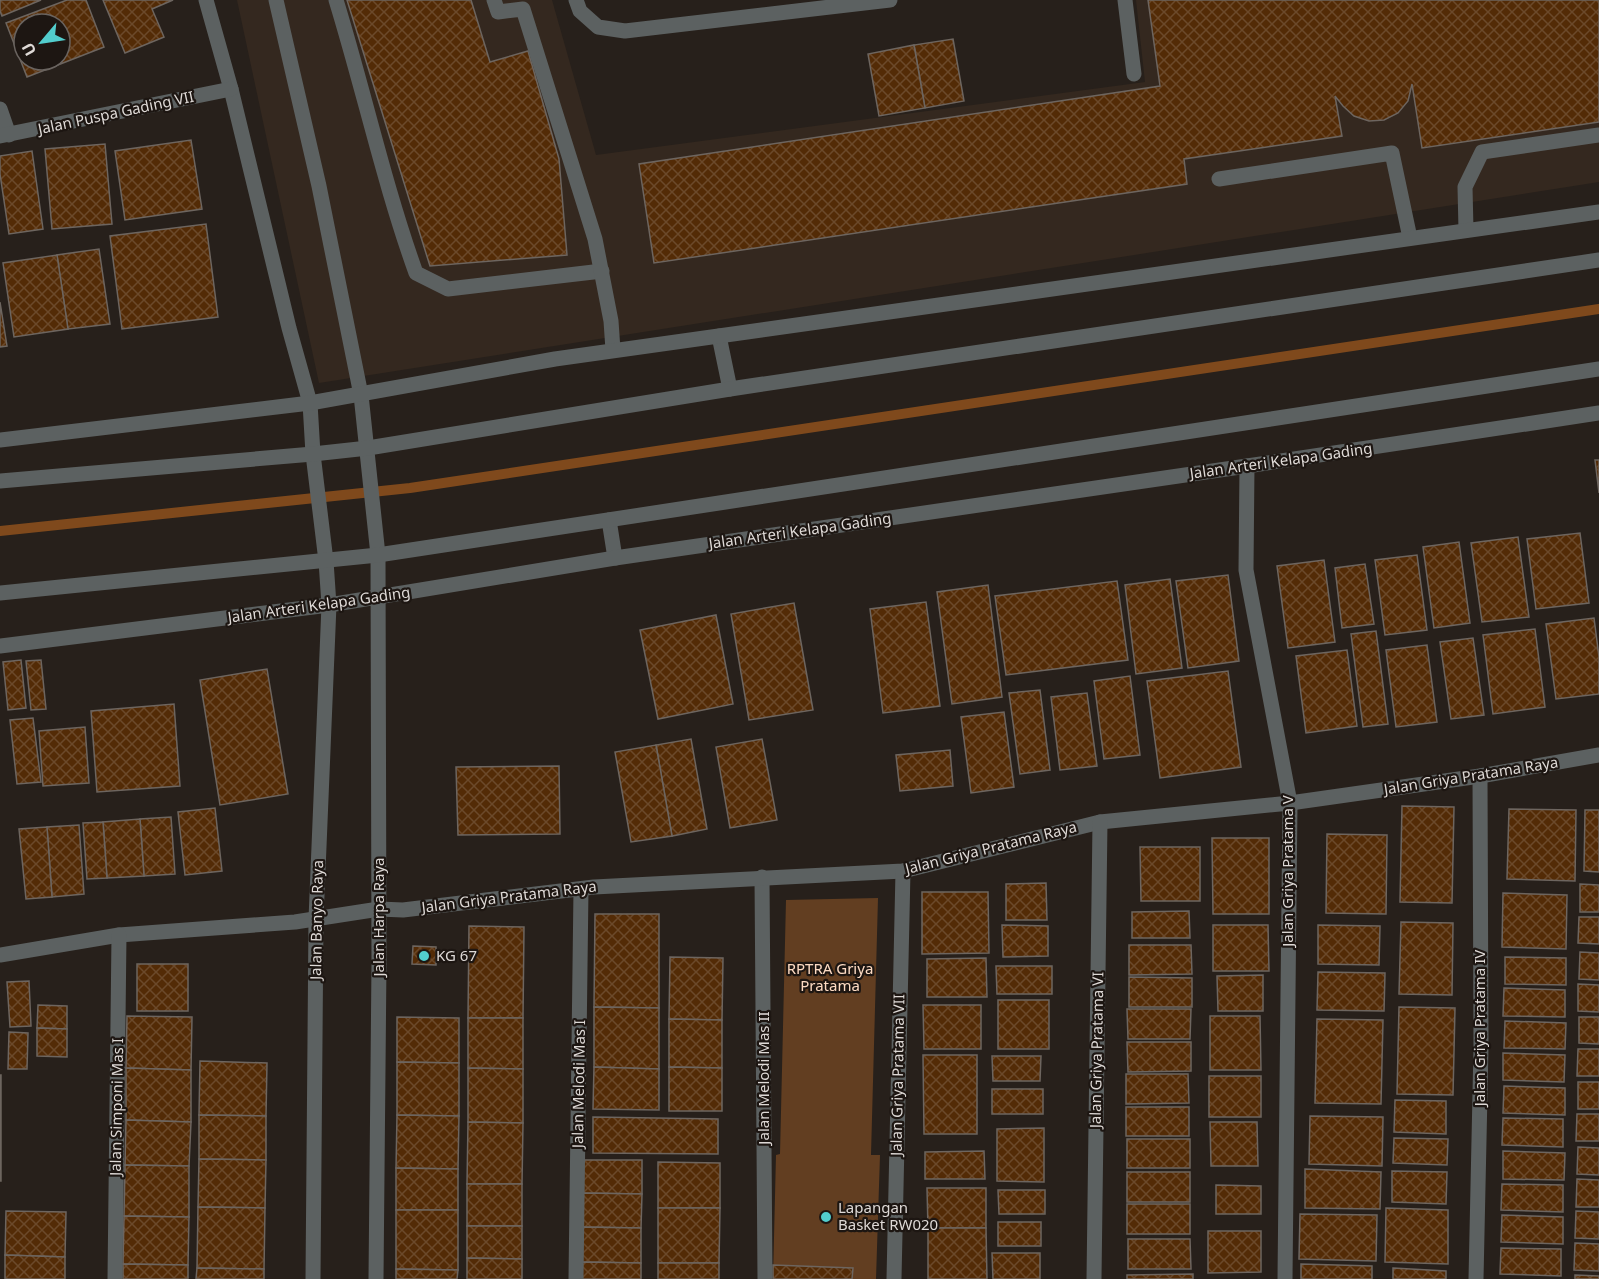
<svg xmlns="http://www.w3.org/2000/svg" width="1599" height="1279" viewBox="0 0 1599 1279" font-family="'Noto Sans',sans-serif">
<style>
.built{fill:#34281f}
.park{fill:#623e21}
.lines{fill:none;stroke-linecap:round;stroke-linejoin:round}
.stream{stroke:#7f491c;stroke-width:10}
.building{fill:url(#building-cross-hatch);stroke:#6d655f;stroke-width:1.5;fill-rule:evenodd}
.minor{stroke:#5c6161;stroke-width:15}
.poi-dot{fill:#52cdcd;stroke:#1d1612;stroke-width:2}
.labels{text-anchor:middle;stroke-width:4.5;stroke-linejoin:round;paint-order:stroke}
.street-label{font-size:15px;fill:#ded9d6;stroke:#1d1612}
.poi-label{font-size:15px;fill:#ded9d6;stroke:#1d1612;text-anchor:start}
.park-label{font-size:15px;fill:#fddbc3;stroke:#1d1612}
</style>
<defs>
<pattern id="building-cross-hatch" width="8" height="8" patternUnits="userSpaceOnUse" patternTransform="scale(1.5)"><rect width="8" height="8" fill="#532b06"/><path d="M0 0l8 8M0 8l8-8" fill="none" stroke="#6b492a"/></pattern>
</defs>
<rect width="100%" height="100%" fill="#27201b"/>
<path class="built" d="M237,0H552L596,155L1145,82L1136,0H1599V182L319,383Z"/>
<path class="park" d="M878,898L871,1155H880L876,1279H773L776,1155L780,1154L786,900Z"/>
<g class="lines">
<path class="stream" d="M0,531L410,488L1599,309"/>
</g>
<g class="building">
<path d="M0,0H41L2,16L0,11Z"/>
<path d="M67,0H86L104,47L27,77L6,23ZM24,24H60V60H24Z"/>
<path d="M103,0H173L152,9L164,37L125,53Z"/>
<path d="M347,0H471L490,62L528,51L559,159L567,255L430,266Z"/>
<path d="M1148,0H1599V122L1422,148L1412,84L1408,101L1398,113L1384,120L1369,121L1354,116L1343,106L1335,96L1342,136L1184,159L1187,184L654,263L639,164L1160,86Z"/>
<path d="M953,39L964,101L925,108L914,45Z"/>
<path d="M914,45L925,108L879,116L868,54Z"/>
<path d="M191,140L202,209L125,220L115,151Z"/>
<path d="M105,144L112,224L52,229L45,149Z"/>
<path d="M32,151L43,229L9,234L0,174V156Z"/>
<path d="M206,224L218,317L122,329L110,236Z"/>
<path d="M99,249L110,324L68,329L57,255Z"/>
<path d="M57,255L68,329L14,337L3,263Z"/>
<path d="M0,302L7,346L0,347Z"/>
<path d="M1595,460H1599V493Z"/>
<path d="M1580,533L1589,603L1536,609L1527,539Z"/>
<path d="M1518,537L1529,617L1482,622L1471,543Z"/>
<path d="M1459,542L1470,623L1434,628L1423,547Z"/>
<path d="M1417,555L1427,630L1385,635L1375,560Z"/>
<path d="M1324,560L1335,642L1288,648L1277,566Z"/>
<path d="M1365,564L1374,624L1342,628L1335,568Z"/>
<path d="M1228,575L1239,661L1188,668L1176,581Z"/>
<path d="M1170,579L1182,668L1136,674L1125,585Z"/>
<path d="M1117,581L1128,660L1006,675L995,596Z"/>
<path d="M988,585L1002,697L952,704L937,592Z"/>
<path d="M926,602L940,706L883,713L870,609Z"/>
<path d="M794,603L813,710L749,720L731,614Z"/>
<path d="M716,615L733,704L658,719L640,630Z"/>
<path d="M1594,618L1599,657V694L1556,699L1546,624Z"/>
<path d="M1535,629L1545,707L1493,714L1483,635Z"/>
<path d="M1376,631L1388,724L1363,727L1351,634Z"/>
<path d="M1473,638L1484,715L1451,719L1440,642Z"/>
<path d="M1427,645L1437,722L1396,727L1386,650Z"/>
<path d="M1347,650L1357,726L1306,733L1296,656Z"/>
<path d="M21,660L26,708L8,710L3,662Z"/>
<path d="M41,660L46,709L31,710L26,661Z"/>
<path d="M267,669L288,794L220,805L200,680Z"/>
<path d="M1228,671L1241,767L1160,778L1147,681Z"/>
<path d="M1130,676L1140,755L1104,759L1094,681Z"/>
<path d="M1040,690L1050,770L1020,774L1009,693Z"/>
<path d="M1087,693L1097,766L1060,770L1051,697Z"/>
<path d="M174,704L180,786L97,792L91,711Z"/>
<path d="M1004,712L1014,787L971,793L961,717Z"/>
<path d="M33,718L41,782L17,784L10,720Z"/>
<path d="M85,727L89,783L43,786L39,731Z"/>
<path d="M691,739L707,829L672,836L656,745Z"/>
<path d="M762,739L777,820L730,828L716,747Z"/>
<path d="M656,745L672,836L631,842L615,752Z"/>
<path d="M950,750L953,786L900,791L896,755Z"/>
<path d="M559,766L560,834L458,835L456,767Z"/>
<path d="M1402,806L1454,807L1452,903L1400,902Z"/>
<path d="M215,808L222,871L185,875L178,812Z"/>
<path d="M1509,809L1576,810L1575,881L1507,879Z"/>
<path d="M1585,810H1599V872L1584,871Z"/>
<path d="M171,817L175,874L144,876L140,819Z"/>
<path d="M140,819L144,876L107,878L103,822Z"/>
<path d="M103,822L107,878L87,879L83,823Z"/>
<path d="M79,825L84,894L52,897L47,827Z"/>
<path d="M47,827L52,897L26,899L19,829Z"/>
<path d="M1327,834L1387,835L1386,914L1326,913Z"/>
<path d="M1212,838H1269V914H1213Z"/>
<path d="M1140,847H1200V901H1141Z"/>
<path d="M1046,883L1047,920H1006V884Z"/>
<path d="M1580,884L1599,885V912H1580Z"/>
<path d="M922,892H988L989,953L922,954Z"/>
<path d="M1503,893L1567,895L1566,949L1502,947Z"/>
<path d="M1189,911L1190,938H1132V912Z"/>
<path d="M595,914H659V1008L594,1007Z"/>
<path d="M1579,917H1599V944L1578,943Z"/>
<path d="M1401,922L1453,923L1452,995L1399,994Z"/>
<path d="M1002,925L1048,926V956L1003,957Z"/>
<path d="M1213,925H1268L1269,971H1213Z"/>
<path d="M1318,925L1380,926L1379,965L1318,964Z"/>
<path d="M469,926L524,927L523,1018H468Z"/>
<path d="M1129,945H1191L1192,974L1129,975Z"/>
<path d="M413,946L436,947V965L412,964Z"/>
<path d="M1580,952L1599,953V980L1579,979Z"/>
<path d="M670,957L723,958L722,1020L669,1019Z"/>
<path d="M1505,957L1566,958V985L1505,984Z"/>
<path d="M986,958L987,997H927V959Z"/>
<rect x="137" y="964" width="51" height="47"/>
<path d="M996,966H1052V994H997Z"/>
<path d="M1318,972L1385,973L1384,1011L1317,1010Z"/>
<path d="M1263,975V1011H1218L1217,976Z"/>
<path d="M1129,977L1192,978V1007H1129Z"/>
<path d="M29,981L31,1026L10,1027L7,982Z"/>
<path d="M1578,984L1599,985V1012L1578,1011Z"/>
<path d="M1504,988L1565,990V1017L1503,1016Z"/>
<rect x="998" y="1000" width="51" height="49"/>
<path d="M38,1005L67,1006V1029L37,1028Z"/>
<path d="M923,1005H981V1049H924Z"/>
<path d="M594,1007L659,1008V1069L594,1067Z"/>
<path d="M1399,1007L1455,1008L1453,1095L1397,1094Z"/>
<path d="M1127,1009H1191L1190,1039H1128Z"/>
<path d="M127,1016L192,1017L191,1070L126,1068Z"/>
<path d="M1210,1016H1260L1261,1070H1210Z"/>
<path d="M397,1017L459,1018V1063L397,1062Z"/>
<path d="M1579,1017H1599V1044L1579,1043Z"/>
<path d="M468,1018H523V1069L468,1068Z"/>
<path d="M669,1019L722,1020V1068L669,1067Z"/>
<path d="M1317,1019L1383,1020L1381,1104L1315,1103Z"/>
<path d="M1505,1021L1566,1023L1565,1049L1504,1048Z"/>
<path d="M37,1028L67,1029V1057L37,1056Z"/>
<path d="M9,1032L28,1033L27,1069H8Z"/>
<path d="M1127,1042H1191V1071L1128,1072Z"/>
<path d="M1578,1049H1599V1076H1577Z"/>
<path d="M1503,1053L1565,1055L1564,1082L1503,1080Z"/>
<path d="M923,1055H977V1134H924Z"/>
<path d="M992,1056H1041L1040,1081H993Z"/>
<path d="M200,1061L267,1063L266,1116L199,1115Z"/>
<path d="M397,1062L459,1063V1116L397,1115Z"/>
<path d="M594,1067L659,1069V1110L593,1109Z"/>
<path d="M669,1067L722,1068V1111H669Z"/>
<path d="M126,1068L191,1070V1122L126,1120Z"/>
<path d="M468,1068L523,1069V1123L468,1122Z"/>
<path d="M1126,1074H1188L1189,1103L1126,1104Z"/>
<rect x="0" y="1075" width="1" height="106"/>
<rect x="1209" y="1076" width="52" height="41"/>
<rect x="1578" y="1082" width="21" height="27"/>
<path d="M1504,1086L1565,1088V1115L1503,1113Z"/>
<rect x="992" y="1089" width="51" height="25"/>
<path d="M1395,1100L1446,1101V1134L1394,1132Z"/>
<rect x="1126" y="1107" width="63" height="29"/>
<path d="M1577,1114H1599V1141H1576Z"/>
<path d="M199,1115L266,1116V1160L199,1159Z"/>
<path d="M397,1115L459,1116L458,1169L396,1168Z"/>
<path d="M1310,1116L1383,1117L1382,1166L1309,1164Z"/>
<path d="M593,1117L718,1119V1154L593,1153Z"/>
<path d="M1503,1118L1563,1119V1147L1502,1145Z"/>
<path d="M126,1120L191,1122L189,1166L125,1165Z"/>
<path d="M468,1122L523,1123L522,1184H467Z"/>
<path d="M1210,1122H1257L1258,1166H1211Z"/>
<path d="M1044,1128V1182L997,1181V1129Z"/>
<path d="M1394,1138L1448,1139L1447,1165L1393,1163Z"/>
<rect x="1127" y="1139" width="63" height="29"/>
<path d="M1578,1147L1599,1148V1175L1577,1174Z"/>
<path d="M984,1151L985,1179H925V1152Z"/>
<path d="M1503,1151L1565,1153L1564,1180L1503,1179Z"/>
<path d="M199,1159L266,1160L265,1208L198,1207Z"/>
<path d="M582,1160H642V1194L582,1193Z"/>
<path d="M658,1162L720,1163V1208H658Z"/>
<path d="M125,1165L189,1166V1217L124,1216Z"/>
<path d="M396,1168L458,1169V1210H396Z"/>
<path d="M1305,1169L1381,1172L1380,1209L1305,1208Z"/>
<path d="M1392,1171L1447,1172L1446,1204L1392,1202Z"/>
<rect x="1127" y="1172" width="63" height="30"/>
<path d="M1577,1179L1599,1180V1207H1576Z"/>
<rect x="467" y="1184" width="55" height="42"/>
<path d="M1502,1184L1563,1185V1212L1501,1210Z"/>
<path d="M1216,1185L1261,1186V1214H1216Z"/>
<path d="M927,1188H986V1228H928Z"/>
<path d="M998,1190H1045V1214H999Z"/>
<path d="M582,1193L642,1194L641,1228L581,1227Z"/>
<rect x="1127" y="1204" width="63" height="30"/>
<path d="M198,1207L265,1208L264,1269L197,1268Z"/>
<path d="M658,1208H720L719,1263H658Z"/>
<path d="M1386,1208L1448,1210V1264L1385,1262Z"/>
<path d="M396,1210H458V1270L396,1269Z"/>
<path d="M6,1211L66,1212L65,1257L5,1255Z"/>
<path d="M1576,1211L1599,1212V1239L1575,1238Z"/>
<path d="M1300,1214L1377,1215L1376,1261L1299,1259Z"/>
<path d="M1502,1215L1563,1217V1244L1501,1242Z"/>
<path d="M124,1216L189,1217L188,1265L123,1264Z"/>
<rect x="998" y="1222" width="43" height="24"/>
<path d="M467,1226H522V1259L467,1258Z"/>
<path d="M581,1227L641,1228V1263L581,1262Z"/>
<path d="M928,1228H986L987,1279H928Z"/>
<path d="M1208,1231H1261V1272L1208,1273Z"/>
<path d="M1128,1239H1190L1191,1269H1128Z"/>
<path d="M1575,1243L1599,1244V1271L1574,1270Z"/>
<path d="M1501,1248L1561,1249V1276L1500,1274Z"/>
<path d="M992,1253H1040V1279H993Z"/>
<path d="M5,1255L65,1257V1279H5Z"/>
<path d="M467,1258L522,1259V1279H467Z"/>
<path d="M581,1262L641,1263V1279H582Z"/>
<rect x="658" y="1263" width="61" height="16"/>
<path d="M123,1264L188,1265V1279H123Z"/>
<path d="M1301,1264L1372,1266V1279H1301Z"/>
<path d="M773,1265L853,1268L852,1279H773Z"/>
<path d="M197,1268L264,1269V1279H196Z"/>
<path d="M1393,1268L1446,1271V1279H1393Z"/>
<path d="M396,1269L458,1270L457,1279H396Z"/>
<path d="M1193,1274V1279H1127V1275Z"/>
<path d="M1575,1275L1599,1276V1279H1575Z"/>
</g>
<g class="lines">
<g class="minor">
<path d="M206,0L231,89L289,328L310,403L313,454L326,561L329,605L316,919L313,1279"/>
<path d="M276,0L319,186L361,395L378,555L379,963L376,1279"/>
<path d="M336,0C364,91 384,184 416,273L448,289L602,271"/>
<path d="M494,0L498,12L523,9L595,239L611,321L613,350"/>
<path d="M576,0L580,11L598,27L625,31L890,0"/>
<path d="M1125,0L1134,74"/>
<path d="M0,109L9,135"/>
<path d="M0,136L231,89"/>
<path d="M1219,179L1392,153L1410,238"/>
<path d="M1466,230L1465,187L1482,152L1599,135"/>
<path d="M719,336L730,389"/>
<path d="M0,440L310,403L555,359L1599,212"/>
<path d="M1247,466L1246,570L1290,803L1285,1279"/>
<path d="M0,481L313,454L368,448L730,389L1599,260"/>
<path d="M609,520L615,558"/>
<path d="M0,593L378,555L1599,369"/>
<path d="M0,646L329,605L615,558L1247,466L1599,413"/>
<path d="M762,877L765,1279"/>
<path d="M0,955L119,935L295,922L379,909L403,910L594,887L903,871L1100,822L1290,803L1480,776L1599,755"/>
<path d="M115,1279L119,935"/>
<path d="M576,1279L581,889"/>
<path d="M894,1279L903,871"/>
<path d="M1094,1279L1100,822"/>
<path d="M1476,1279L1481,1047L1480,776"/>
</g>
</g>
<g class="poi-dot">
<circle cx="424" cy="956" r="6"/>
<circle cx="826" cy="1217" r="6"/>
</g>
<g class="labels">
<g class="street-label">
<text transform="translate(116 113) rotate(-12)" y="5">Jalan Puspa Gading VII</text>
<text transform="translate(1281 461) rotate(-8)" y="5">Jalan Arteri Kelapa Gading</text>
<text transform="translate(800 531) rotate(-8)" y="5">Jalan Arteri Kelapa Gading</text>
<text transform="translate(319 605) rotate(-8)" y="5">Jalan Arteri Kelapa Gading</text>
<text transform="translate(1471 776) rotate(-9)" y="5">Jalan Griya Pratama Raya</text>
<text transform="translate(991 848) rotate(-14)" y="5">Jalan Griya Pratama Raya</text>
<text transform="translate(1288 871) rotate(-90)" y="5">Jalan Griya Pratama V</text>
<text transform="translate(509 897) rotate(-7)" y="5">Jalan Griya Pratama Raya</text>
<text transform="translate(379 917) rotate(-90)" y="5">Jalan Harpa Raya</text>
<text transform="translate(317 920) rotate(-89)" y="5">Jalan Banyo Raya</text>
<text transform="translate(1480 1028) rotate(-90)" y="5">Jalan Griya Pratama IV</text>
<text transform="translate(1097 1050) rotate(-89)" y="5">Jalan Griya Pratama VI</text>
<text transform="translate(898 1075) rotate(-89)" y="5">Jalan Griya Pratama VII</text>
<text transform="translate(764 1078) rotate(-90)" y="5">Jalan Melodi Mas II</text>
<text transform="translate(579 1084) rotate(-89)" y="5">Jalan Melodi Mas I</text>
<text transform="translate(117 1107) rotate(-89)" y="5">Jalan Simponi Mas I</text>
</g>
<g class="poi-label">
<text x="436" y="961">KG 67</text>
<text x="838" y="1213">Lapangan<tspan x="838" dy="17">Basket RW020</tspan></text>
</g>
<g class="park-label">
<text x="830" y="974">RPTRA Griya<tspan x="830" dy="17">Pratama</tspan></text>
</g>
</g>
<g transform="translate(42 42) rotate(241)"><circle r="28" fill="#1d1612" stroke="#6a6460" stroke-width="1.5"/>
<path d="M0-4.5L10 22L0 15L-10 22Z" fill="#52cdcd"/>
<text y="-9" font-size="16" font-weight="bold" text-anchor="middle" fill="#ded9d6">U</text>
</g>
</svg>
